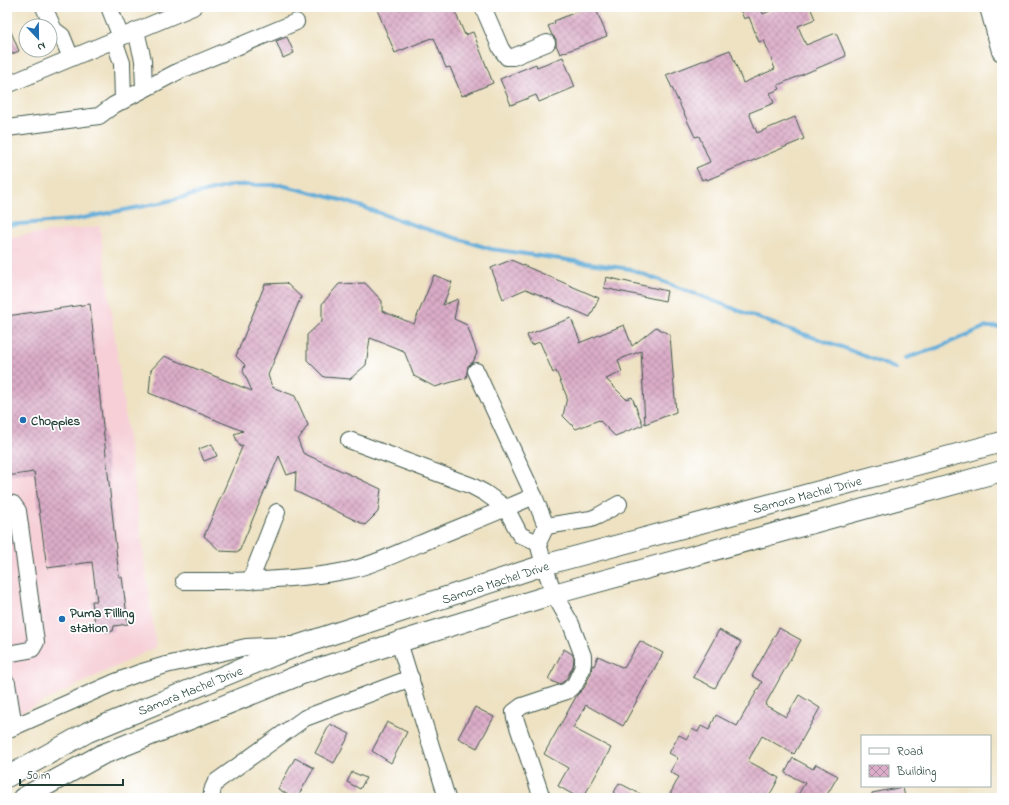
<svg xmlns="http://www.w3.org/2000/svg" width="1009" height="805" viewBox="0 0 1009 805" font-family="'Indie Flower',sans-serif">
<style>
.built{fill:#f6cfd7}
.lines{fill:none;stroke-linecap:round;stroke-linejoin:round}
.stream{stroke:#61acd9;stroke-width:4}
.building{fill:url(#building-cross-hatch)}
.minor-casing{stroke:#3e5649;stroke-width:18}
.major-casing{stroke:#3e5649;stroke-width:22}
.minor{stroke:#fff;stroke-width:16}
.major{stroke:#fff;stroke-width:20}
.poi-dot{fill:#1f6fb2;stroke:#fff;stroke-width:1.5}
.labels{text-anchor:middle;stroke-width:3.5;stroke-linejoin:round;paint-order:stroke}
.poi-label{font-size:13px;font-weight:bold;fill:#1f3d34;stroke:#fff;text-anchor:start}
.street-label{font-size:13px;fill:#1f3d34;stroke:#fff}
</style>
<defs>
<pattern id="building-cross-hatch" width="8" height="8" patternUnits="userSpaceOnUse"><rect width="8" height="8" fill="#dbacc8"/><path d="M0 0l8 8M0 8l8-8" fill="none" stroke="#b18da3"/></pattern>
</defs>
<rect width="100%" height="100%" fill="#fff"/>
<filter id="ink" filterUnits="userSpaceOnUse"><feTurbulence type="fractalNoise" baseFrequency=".025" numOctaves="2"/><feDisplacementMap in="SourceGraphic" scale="8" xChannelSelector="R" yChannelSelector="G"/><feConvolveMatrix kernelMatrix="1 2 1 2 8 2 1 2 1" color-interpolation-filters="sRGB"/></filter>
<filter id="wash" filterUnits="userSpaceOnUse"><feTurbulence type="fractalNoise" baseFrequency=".012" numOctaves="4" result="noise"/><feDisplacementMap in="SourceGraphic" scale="16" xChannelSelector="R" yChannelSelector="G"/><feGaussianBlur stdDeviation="0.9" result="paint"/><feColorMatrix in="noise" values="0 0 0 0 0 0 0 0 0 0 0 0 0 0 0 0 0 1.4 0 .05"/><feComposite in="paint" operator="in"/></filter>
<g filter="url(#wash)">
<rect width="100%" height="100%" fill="#eee2c3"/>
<path class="built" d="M100,226L156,647L7,719V237Z"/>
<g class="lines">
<g class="stream">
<path d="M7,225L73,220L160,203L233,185H281L345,201L414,225L491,249L630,269L782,327L842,347L897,369"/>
<path d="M906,358L937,348L985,327H1002"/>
</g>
</g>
<g id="blocks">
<g class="building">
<path d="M376,7H453L465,35L473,32L493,83L462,96L450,67L446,68L434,38L432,39L431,38L395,53Z"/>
<path d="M589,7H595L607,36L560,54L556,45V39L552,35L548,26L555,23L554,21Z"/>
<path d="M739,7H772L762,11L763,14L780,7H810L815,19L798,26L806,45L836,33L846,56L778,85L780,89L770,93L774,103L749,113L757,133L795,117L804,139L707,180L706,178L702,180L696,168L710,162L699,136L695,137L666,75L730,50L743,83L775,69L764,40L759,42L749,17L744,19Z"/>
<path d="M7,22L19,51L7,56Z"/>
<path d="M287,37L294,53L283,58L276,41Z"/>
<path d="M563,57L575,87L539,102L536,95L511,105L500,79L536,64L537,67Z"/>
<path d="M511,260L599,298L590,317L526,289L503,299L491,268Z"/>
<path d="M434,275L452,282L443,305L458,299L454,319L467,325L477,353L473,362L468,366L466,378L435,387L414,376L404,351L370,338L366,365L350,379L324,377L307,360V335L322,321V304L339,284L365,283L382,301V311L414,324Z"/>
<path d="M606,277L667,291L665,301L604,288Z"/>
<path d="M286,283L301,297L268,375L272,387L295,396L308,425L298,440L303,453L381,489L378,512L365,525L295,491L296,472L287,475L279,456L239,552L220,551L204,536L243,445L240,447L234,434L243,431L149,393L151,370L164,356L252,391L243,371L245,365L236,356L265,284Z"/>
<path d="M90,304L119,577H122L128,624L114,626L113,631L106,632L95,624L92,601H97L92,562L47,568L34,472L7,476V316Z"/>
<path d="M571,318L580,341L579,343L624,325L632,346L656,327L670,335L676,412L645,424L641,351L618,360L622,372L606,379L626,399L632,397L643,425L615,436L599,420L576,429L563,416L567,397L556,371L553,373L540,342L531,345L527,335Z"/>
<path d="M212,444L217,456L204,461L199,449Z"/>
<path d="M779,628L801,640L765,705L786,717L799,695L820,708L794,754L762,736L748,761L779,778L768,798H668L679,777L670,772L678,758L669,753L679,735L687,739L692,729L698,732L701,726L709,730L716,715L737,726L762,682L752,676Z"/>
<path d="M719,630L741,642L715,688L693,677Z"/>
<path d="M640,641L663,653L623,726L586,705L573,728L611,748L583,798H579L558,786L568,768L544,754L577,695L584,688L591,673L592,665L594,666L598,656L624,668Z"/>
<path d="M564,649L572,654L574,658L573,666L567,678L562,683L558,684L548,679Z"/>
<path d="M475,707L494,717L477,748L458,738Z"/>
<path d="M387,722L407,732L391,763L372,751Z"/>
<path d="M330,724L350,734L334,763L315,753Z"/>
<path d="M295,758L314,768L297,798H294L278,789Z"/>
<path d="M793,758L813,769L816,764L838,776L825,798H796L805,783L785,773Z"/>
<path d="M352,772L366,778L360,789L347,782Z"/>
<path d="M619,783L648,798H611Z"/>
<path d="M903,787L905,798H872V793Z"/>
</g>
</g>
</g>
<g filter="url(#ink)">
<use href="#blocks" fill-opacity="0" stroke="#3e5649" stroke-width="1"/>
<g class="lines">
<defs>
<g id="minor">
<path d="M44,7L54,30L62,36L71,58"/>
<path d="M109,7L121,37"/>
<path d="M483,7L501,49L507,57H513L547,43"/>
<path d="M136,31L143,60L144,89"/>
<path d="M114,40L122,63L123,101"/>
<path d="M7,85L193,7"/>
<path d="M7,128L99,116L114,105L179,71L296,22"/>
<path d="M476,371L534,496L546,526L538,543L544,565L554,594L571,624L583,656V663L582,669L575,684L567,691L522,706L514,712L515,718L542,798"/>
<path d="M349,440L472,486L485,493L506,508L520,535L538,543"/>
<path d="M7,503L13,504L18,511L36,642L32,649L29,650L7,654"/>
<path d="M546,526L591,519L598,516L619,504"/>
<path d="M184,581C238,581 297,581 350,570C374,565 397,553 419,544C457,528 496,513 534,496"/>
<path d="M250,581L277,512"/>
<path d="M399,642L447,798"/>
<path d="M7,683L14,727"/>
<path d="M7,730L113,683L139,673L166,665L246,647L291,645"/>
<path d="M212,798C211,791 213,786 217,781L305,718L411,678"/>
</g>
<g id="major">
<path d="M990,7L1002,51"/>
<path d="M7,777L88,732L299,645L544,565L1002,442"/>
<path d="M23,798L101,755L302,674L399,642L554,594L1002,471"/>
</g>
</defs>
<use href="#minor" class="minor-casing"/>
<use href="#major" class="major-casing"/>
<use href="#minor" class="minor"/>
<use href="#major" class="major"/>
</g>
</g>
<g class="poi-dot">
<circle cx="23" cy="420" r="4"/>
<circle cx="62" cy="619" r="4"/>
</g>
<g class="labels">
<g class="poi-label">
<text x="31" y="425">Choppies</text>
<text x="70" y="617">Puma Filling<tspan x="70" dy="15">station</tspan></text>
</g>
<g class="street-label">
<text transform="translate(807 494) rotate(-15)" y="5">Samora Machel Drive</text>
<text transform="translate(495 582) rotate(-18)" y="5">Samora Machel Drive</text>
<text transform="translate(190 690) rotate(-22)" y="5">Samora Machel Drive</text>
</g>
</g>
<rect width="1009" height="805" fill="none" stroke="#fff" stroke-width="24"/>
<rect x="861" y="735" width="130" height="52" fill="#ffffff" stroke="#a5b1ae"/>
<rect x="869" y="748" width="20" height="6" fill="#ffffff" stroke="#a5b1ae"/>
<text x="897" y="755" font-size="12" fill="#1f3d34">Road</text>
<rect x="869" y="765" width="20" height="12" fill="url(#building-cross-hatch)" stroke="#a5b1ae"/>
<text x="897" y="775" font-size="12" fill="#1f3d34">Building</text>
<g transform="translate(38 38) rotate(158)"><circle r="19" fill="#ffffff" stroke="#a5b1ae"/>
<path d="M0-3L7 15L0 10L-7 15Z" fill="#1f6fb2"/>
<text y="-6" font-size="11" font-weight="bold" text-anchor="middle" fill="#1f3d34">N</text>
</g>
<path d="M20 779v6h103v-6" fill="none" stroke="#1f3d34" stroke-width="2"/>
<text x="26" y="779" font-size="12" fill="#1f3d34" stroke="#ffffff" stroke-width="3" paint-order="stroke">50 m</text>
</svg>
